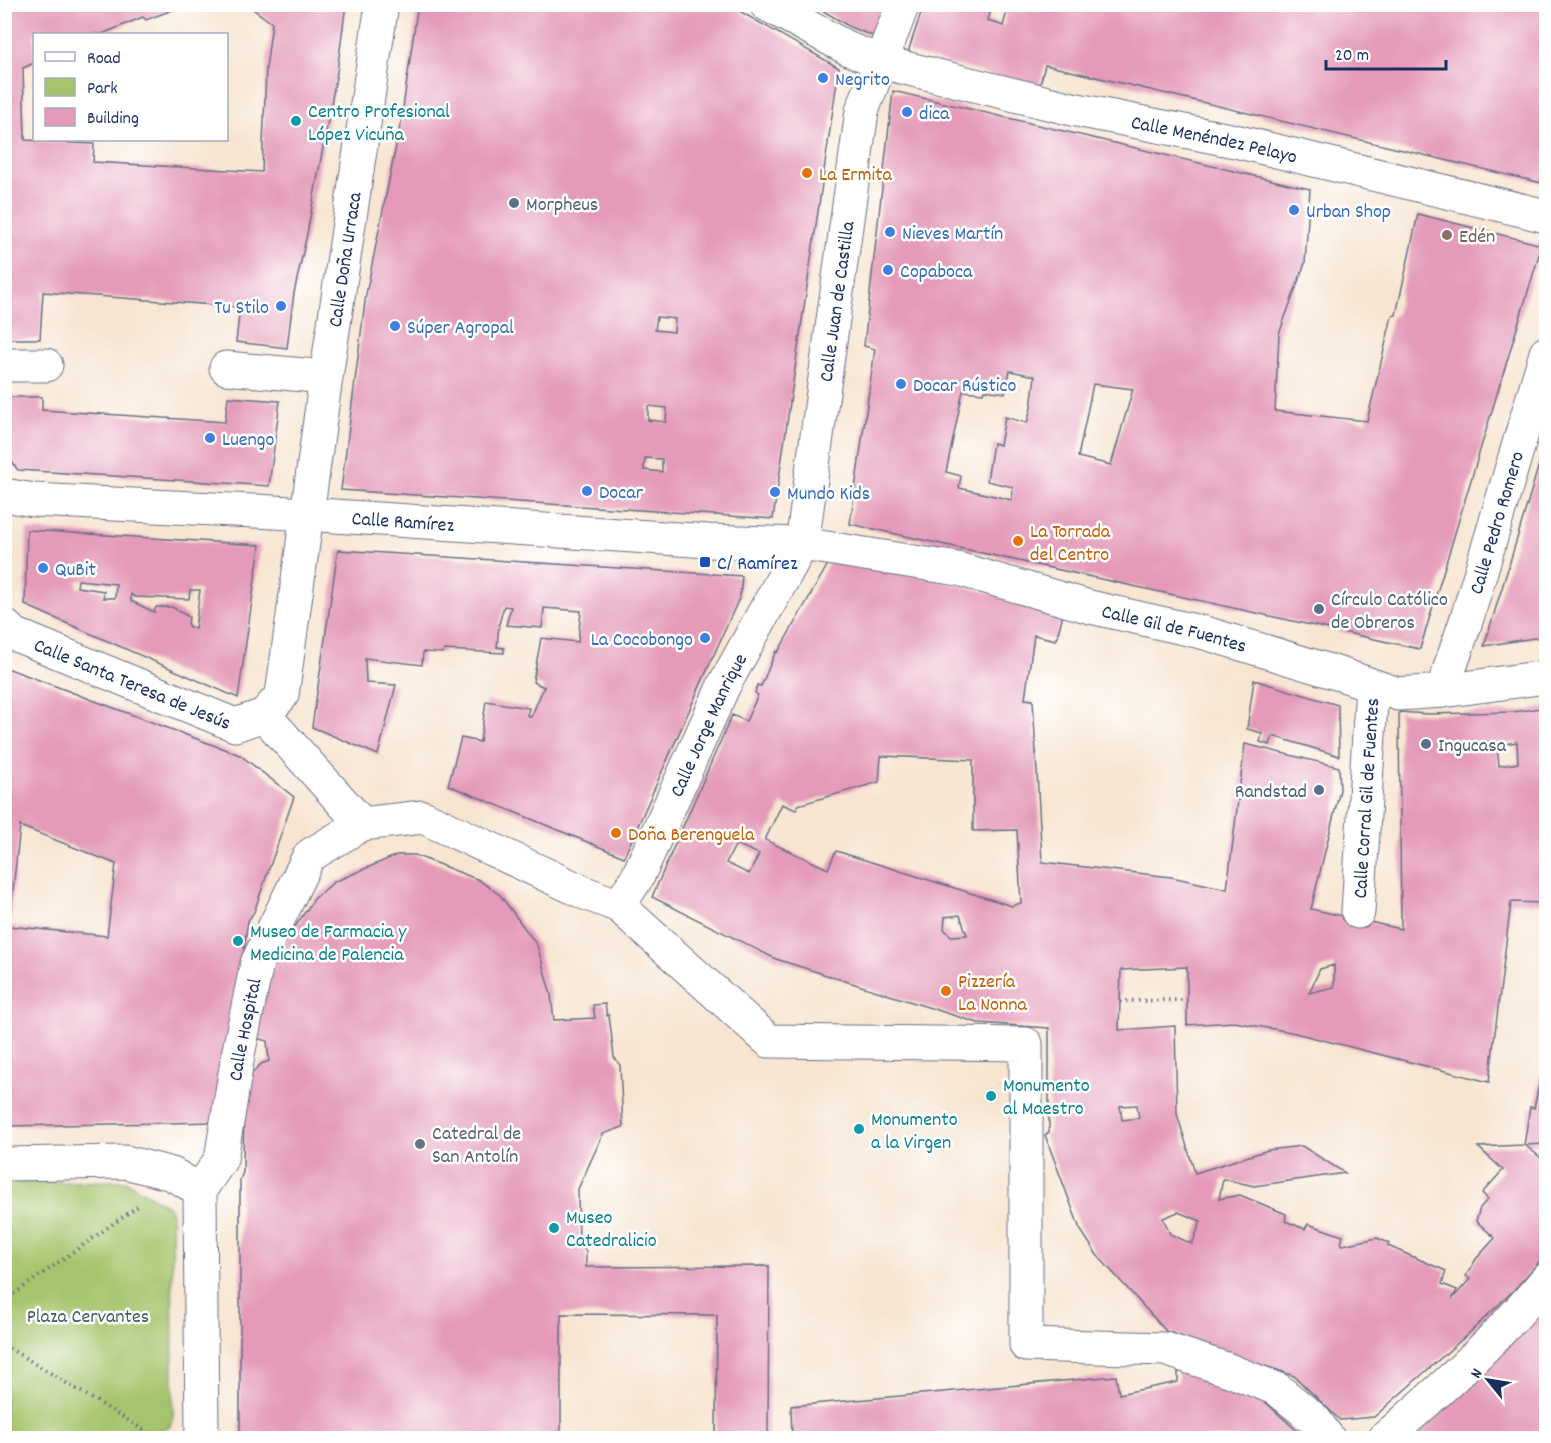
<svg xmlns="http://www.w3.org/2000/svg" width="1551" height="1443" viewBox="0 0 1551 1443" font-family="Dekko,sans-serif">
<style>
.green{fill:#a6c46c;stroke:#607a65;stroke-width:1.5}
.building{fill:#e49ab8;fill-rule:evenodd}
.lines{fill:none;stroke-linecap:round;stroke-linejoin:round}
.minor-casing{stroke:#686f86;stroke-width:35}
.path{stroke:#686f86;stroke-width:4;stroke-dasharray:1.5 4.5;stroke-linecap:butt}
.minor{stroke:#fff;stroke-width:33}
.shop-dot{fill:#3f7fe0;stroke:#fff;stroke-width:2}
.culture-dot{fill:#0f9aa8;stroke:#fff;stroke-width:2}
.food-dot{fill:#e8710a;stroke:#fff;stroke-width:2}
.service-dot{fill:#5c6f8a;stroke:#fff;stroke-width:2}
.education-dot{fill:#8d6e63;stroke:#fff;stroke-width:2}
.transit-dot{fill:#1a4fb4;stroke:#fff;stroke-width:2}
.worship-dot{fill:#6b7280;stroke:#fff;stroke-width:2}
.labels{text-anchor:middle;stroke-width:5;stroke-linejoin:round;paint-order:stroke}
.shop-label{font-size:20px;fill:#366cbe;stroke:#fff;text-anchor:start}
.culture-label{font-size:20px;fill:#0d838f;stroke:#fff;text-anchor:start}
.street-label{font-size:20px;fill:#1b2f5e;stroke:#fff}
.food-label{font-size:20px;fill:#c56008;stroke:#fff;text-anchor:start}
.service-label{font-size:20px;fill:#4e5e75;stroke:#fff;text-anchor:start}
.education-label{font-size:20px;fill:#785e54;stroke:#fff;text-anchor:start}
.transit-label{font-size:20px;fill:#164399;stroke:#fff;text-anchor:start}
.worship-label{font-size:20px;fill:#5b616d;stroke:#fff;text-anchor:start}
.park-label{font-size:20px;fill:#455c62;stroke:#fff}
</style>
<rect width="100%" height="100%" fill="#fff"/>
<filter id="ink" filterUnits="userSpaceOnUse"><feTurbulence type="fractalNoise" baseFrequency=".0167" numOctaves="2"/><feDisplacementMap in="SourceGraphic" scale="12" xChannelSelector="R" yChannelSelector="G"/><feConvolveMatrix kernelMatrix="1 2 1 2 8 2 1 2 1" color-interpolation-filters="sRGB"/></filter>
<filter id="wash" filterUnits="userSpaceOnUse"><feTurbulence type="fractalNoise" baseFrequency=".008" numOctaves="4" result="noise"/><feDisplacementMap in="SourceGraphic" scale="24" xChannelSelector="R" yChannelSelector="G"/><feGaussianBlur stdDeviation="1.35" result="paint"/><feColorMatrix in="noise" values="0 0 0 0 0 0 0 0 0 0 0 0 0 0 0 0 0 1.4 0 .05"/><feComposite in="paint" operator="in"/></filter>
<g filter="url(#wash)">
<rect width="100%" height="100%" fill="#f7e5d1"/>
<path class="green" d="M125,1181L169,1207L172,1213L173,1417L170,1426L144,1438H5V1183Z"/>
<g id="blocks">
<g class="building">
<path d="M4,4H183V6L146,20L143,17L102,34H34V63L23,68L25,140L94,144L93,162L262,172L266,68L272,23L246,4H346L337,72L307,234L294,293L287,348L236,342L240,307L43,292L40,339H4Z"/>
<path d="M418,4H727L839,68L773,519L341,490L366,294L401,121ZM657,317L675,319L674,332L655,330ZM648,406L667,408L666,422L648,420ZM645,458L662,459V472L644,470Z"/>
<path d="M812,4H888L878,38L850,27Z"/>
<path d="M924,4H993L988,20L1003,26L1009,4H1458L1487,11L1489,4H1546V184L1045,65L1039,89L908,52Z"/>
<path d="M893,91L1310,189L1305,263L1279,334L1275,411L1367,421L1392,316L1396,315L1418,214L1542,245L1420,649L850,524L875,349L864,346ZM1010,371L1035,376L1031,408L1027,423L1005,417L1000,445L993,443L987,481L1013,487L1012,500L959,488L961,476L946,472L963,391L983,393L984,390L1005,393ZM1093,384L1133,389L1111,465L1078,457Z"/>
<path d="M4,397H42V410L225,422L228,397L280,401L269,486L18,470L4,452Z"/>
<path d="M1546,441V636L1484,646L1510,562Z"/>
<path d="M27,530L260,545L238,698L25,605ZM78,580L116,584L115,598H103L104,591L77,587ZM190,590H200L195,629L188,626L189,617L172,607H156L154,612L131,601V594L135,597L189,599Z"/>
<path d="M338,550L742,576L740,596L624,857L448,785L461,738L480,742L486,701L529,708L527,715L531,717L544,687L533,682L541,638L578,642L581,611L544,608L542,628L506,625L511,607L504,606L499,624L497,647L504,648V653L444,650L443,653L423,652L422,665L365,658L366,683L396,685L378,755L312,727Z"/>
<path d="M831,559L877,566L1064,611L1056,640L1034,635L1025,699L1033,700L1042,862L1171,877L1227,889L1245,744L1339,767L1340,790L1311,909L1401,929L1399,712L1428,714L1513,712L1546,707V903L1511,902L1489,1082L1291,1032L1234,1022L1187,1025V967L1121,970L1119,1030L1175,1026L1177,1114L1195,1173L1268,1150L1302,1146L1345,1173L1254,1186L1223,1179L1219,1199L1240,1195L1286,1214L1285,1221L1305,1229L1308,1224L1343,1236L1341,1244L1343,1245L1377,1238L1389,1243L1388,1246L1446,1271L1442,1284L1457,1290L1452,1299L1470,1279L1466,1276L1476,1259L1495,1238L1476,1221L1480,1208L1488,1199L1482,1193L1503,1170L1478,1147L1524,1145L1530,1107L1534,1108L1541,1075L1546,1076V1144L1525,1145L1545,1161L1546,1159V1254L1513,1291L1468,1334L1374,1417L1340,1420L1294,1376L1166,1331L1097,1255L1080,1229L1045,1135L1049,1132V1028L978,1023L776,959L652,897L732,715L746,721L758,695L755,693L757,685L761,686L776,651L778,652ZM1517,742L1518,763L1499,766L1497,745ZM881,756L973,760V831L1017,830L1021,903L1012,906L836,851L828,869L765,840L782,804L796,810L798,805L879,782ZM736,844L759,854L749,874L726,863ZM960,915L967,935L951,936L944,929L945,917ZM1334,965V987L1309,993L1320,969ZM1137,1105L1139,1118L1122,1120L1120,1106ZM1178,1212L1201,1221L1192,1244L1170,1234L1163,1218Z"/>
<path d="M4,667L240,755L294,797L254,912L248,921L219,1122L4,1126ZM20,826L116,864L107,936L9,926Z"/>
<path d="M1254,680L1338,705L1339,756L1273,736L1270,745L1260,742L1262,733L1247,729Z"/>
<path d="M397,855H415L479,880L500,895L537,945L551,995L554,1020L595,1018L593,1005L605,1004L607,1016L609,1015L614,1057L620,1065L623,1127L603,1134L578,1189L579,1244L586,1251V1267L769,1266L768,1438H716L717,1315L561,1314V1438H240V1180L243,1172L244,1089L254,1071L261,1064L269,1061L267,1041L256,1038L260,1005L279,950L314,899L334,882Z"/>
<path d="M1546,1304V1438H1408Z"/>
<path d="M1189,1370L1263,1400L1305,1438H792L791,1406L1116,1376L1119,1394L1178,1382V1372Z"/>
</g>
</g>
</g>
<g filter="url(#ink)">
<use href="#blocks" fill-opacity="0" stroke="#686f86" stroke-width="1.5"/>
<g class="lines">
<defs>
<g id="minor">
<path id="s1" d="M766,4L849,49L881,62L1072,109L1235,141L1546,216"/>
<path d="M4,365H46"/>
<path d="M226,368L326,377"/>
<path id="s2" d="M4,495L34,500L275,512L708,541L802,544L958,569L1090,607L1205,633L1343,675L1398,694L1442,691L1546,677"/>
<path id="s3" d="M4,625L14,634L235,725L264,715L282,695L326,377L382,4"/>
<path id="s4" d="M1442,691L1467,618L1546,353"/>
<path d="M264,715L362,824"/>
<path id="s5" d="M619,906L638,876L724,685L802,544L862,111L903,4"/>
<path id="s6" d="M1358,912L1372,686"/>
<path d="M4,1164L125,1162L172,1174L200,1190"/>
<path id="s7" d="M202,1438L200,1190L221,1159L238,1055L257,963L309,856L362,824L423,817L585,893L619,906L769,1041L1026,1044V1345L1165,1349L1226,1369L1277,1389L1314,1419L1328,1438"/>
<path d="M1385,1438C1442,1389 1498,1338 1546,1280"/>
</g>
</defs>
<use href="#minor" class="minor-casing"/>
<g class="path">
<path d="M1120,1001L1187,1000"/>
<path d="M4,1301L141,1204"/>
<path d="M4,1345L152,1435V1438"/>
</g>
<use href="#minor" class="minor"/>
</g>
</g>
<g class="shop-dot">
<circle cx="823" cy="78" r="6"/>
<circle cx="907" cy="112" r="6"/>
<circle cx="1294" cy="210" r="6"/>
<circle cx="890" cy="232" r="6"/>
<circle cx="888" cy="270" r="6"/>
<circle cx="281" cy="306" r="6"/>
<circle cx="395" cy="326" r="6"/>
<circle cx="901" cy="384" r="6"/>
<circle cx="210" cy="438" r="6"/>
<circle cx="587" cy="491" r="6"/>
<circle cx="775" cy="492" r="6"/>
<circle cx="43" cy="568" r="6"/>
<circle cx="705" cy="638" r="6"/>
</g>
<g class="culture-dot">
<circle cx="296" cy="121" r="6"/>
<circle cx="238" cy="941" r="6"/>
<circle cx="991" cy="1096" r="6"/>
<circle cx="859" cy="1129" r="6"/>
<circle cx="554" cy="1228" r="6"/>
</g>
<g class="food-dot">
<circle cx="807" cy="173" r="6"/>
<circle cx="1018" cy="541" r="6"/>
<circle cx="616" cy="833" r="6"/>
<circle cx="946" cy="991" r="6"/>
</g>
<g class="service-dot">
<circle cx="514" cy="203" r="6"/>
<circle cx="1319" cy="609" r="6"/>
<circle cx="1426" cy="744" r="6"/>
<circle cx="1319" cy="790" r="6"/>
</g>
<circle class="education-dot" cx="1447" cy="235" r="6"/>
<rect class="transit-dot" x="699" y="556" width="12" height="12" rx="3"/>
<circle class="worship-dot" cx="420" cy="1144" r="6"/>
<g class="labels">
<g class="shop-label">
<text x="835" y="85">Negrito</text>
<text x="919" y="119">dica</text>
<text x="1306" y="217">Urban Shop</text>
<text x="902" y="239">Nieves Martín</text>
<text x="900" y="277">Copaboca</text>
<text x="269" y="313" text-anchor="end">Tu Stilo</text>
<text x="407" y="333">Súper Agropal</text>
<text x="913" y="391">Docar Rústico</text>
<text x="222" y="445">Luengo</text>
<text x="599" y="498">Docar</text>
<text x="787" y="499">Mundo Kids</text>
<text x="55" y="575">QuBit</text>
<text x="693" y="645" text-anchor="end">La Cocobongo</text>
</g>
<g class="culture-label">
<text x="308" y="117">Centro Profesional<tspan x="308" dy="23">López Vicuña</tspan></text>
<text x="250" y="937">Museo de Farmacia y<tspan x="250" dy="23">Medicina de Palencia</tspan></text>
<text x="1003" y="1091">Monumento<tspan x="1003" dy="23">al Maestro</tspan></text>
<text x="871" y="1125">Monumento<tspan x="871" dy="23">a la Virgen</tspan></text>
<text x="566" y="1223">Museo<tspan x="566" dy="23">Catedralicio</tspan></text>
</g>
<g class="street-label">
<text dy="7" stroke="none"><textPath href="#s1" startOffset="471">Calle Menéndez Pelayo</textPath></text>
<text dy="7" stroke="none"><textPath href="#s3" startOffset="750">Calle Doña Urraca</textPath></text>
<text dy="7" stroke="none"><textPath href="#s5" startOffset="651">Calle Juan de Castilla</textPath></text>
<text dy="7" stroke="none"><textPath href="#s2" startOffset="400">Calle Ramírez</textPath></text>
<text dy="7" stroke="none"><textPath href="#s4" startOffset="177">Calle Pedro Romero</textPath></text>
<text dy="7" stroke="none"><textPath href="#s2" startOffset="1182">Calle Gil de Fuentes</textPath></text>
<text dy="7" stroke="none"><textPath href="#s3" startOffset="142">Calle Santa Teresa de Jesús</textPath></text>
<text dy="7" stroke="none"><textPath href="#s5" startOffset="202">Calle Jorge Manrique</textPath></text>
<text dy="7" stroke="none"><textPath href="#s6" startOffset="114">Calle Corral Gil de Fuentes</textPath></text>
<text dy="7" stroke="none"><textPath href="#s7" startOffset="417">Calle Hospital</textPath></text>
</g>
<g class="food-label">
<text x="819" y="180">La Ermita</text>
<text x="1030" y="537">La Torrada<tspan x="1030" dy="23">del Centro</tspan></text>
<text x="628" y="840">Doña Berenguela</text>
<text x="958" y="987">Pizzería<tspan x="958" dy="23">La Nonna</tspan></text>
</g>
<g class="service-label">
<text x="526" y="210">Morpheus</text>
<text x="1331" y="605">Círculo Católico<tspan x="1331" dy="23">de Obreros</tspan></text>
<text x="1438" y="751">Ingucasa</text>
<text x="1307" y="797" text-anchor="end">Randstad</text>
</g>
<g class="education-label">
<text x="1459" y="242">Edén</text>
</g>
<g class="transit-label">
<text x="717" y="569">C/ Ramírez</text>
</g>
<g class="worship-label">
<text x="432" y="1139">Catedral de<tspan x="432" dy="23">San Antolín</tspan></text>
</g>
<g class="park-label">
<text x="88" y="1322">Plaza Cervantes</text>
</g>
</g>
<rect width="1551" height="1443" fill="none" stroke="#fff" stroke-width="24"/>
<rect x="33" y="33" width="195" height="108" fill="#ffffff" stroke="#a4acbf" stroke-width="1.5"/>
<rect x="45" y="52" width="30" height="9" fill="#ffffff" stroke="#a4acbf" stroke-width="1.5"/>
<text x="87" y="63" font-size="18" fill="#1b2f5e">Road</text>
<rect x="45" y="78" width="30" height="18" fill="#a6c46c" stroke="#a4acbf" stroke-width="1.5"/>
<text x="87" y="93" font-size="18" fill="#1b2f5e">Park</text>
<rect x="45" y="108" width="30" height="18" fill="#e49ab8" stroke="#a4acbf" stroke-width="1.5"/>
<text x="87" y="123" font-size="18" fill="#1b2f5e">Building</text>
<g transform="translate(1488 1380) rotate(300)" stroke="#ffffff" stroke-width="4.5" paint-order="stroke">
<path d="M0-4.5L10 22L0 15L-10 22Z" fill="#1b2f5e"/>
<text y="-9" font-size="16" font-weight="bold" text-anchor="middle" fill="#1b2f5e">N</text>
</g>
<path d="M1326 60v9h120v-9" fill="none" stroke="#1b2f5e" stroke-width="3"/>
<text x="1335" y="60" font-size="18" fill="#1b2f5e" stroke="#ffffff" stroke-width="4.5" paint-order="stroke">20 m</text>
</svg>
